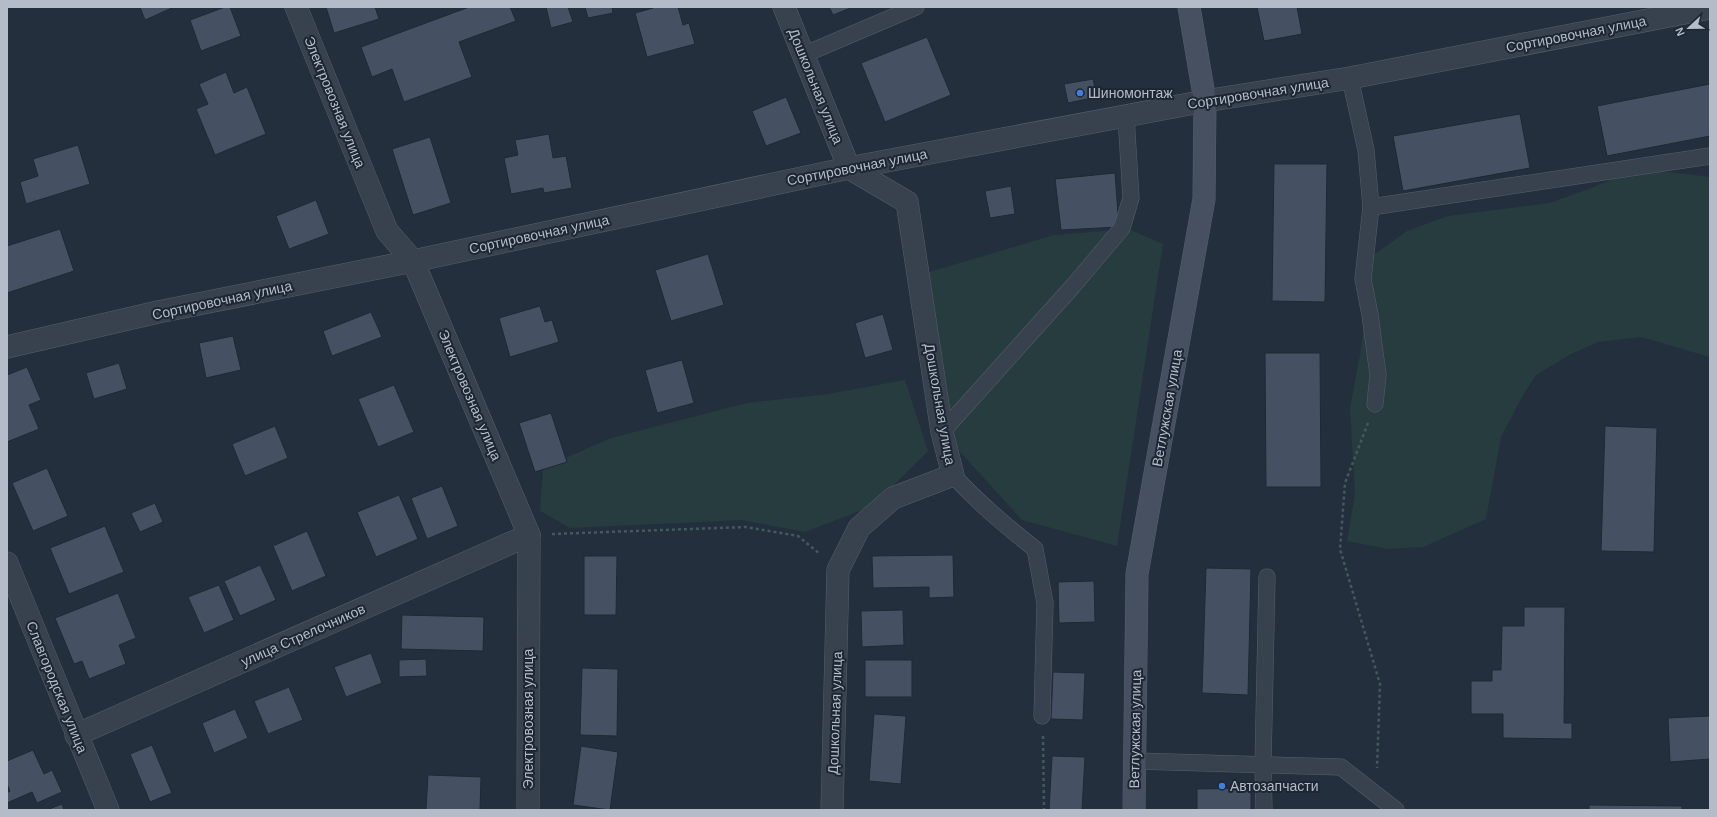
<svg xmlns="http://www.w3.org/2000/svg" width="1717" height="817" viewBox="0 0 1717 817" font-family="Arial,sans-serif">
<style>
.green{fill:#263c3f}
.building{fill:#455162;stroke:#1f2835}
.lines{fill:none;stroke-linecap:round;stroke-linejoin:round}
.service-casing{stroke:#565f6c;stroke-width:17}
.minor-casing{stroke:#565f6c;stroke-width:23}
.secondary-casing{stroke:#565f6c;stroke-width:23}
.path{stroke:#44595c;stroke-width:2.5;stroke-dasharray:3 3;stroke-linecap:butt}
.service{stroke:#38414e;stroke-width:16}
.minor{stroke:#38414e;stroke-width:22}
.secondary{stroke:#465061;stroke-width:22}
.shop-dot{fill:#3f7fe0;stroke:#1d2633;stroke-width:1.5}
.labels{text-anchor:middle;stroke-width:4;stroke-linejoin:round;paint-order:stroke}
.street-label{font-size:14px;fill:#b4bcc9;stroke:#1d2633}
.poi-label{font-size:14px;fill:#b4bcc9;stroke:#1d2633;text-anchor:start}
</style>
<rect width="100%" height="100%" fill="#242f3e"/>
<g class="green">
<path d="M1636,168L1710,177V357L1641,337L1598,342L1571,354L1536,375L1522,397L1501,437L1486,519L1423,547L1388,549L1347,541L1355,494L1350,408L1360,355L1374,255L1407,231L1448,216L1549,203L1592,188Z"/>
<path d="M1128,229L1163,244L1117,546L1022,520L951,442L916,276L1054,235Z"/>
<path d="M905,380L928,451L873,506L805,532L742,520L570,528L540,511L543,468L611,438L747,403L828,394Z"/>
</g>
<g class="building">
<path d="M140,7H174L145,20Z"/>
<path d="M225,7H230L241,36L201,51L190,20Z"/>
<path d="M326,7H375L379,19L334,33Z"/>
<path d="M469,7H510L516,21L459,42L472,77L404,102L392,69L372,77L361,47Z"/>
<path d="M546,7H568L573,22L551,28Z"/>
<path d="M585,7H612L613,13L588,18Z"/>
<path d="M652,7H678L683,25L689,23L695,44L647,57L635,13L653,8Z"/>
<path d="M829,7H853L833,15Z"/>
<path d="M1257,7H1297L1302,34L1264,41Z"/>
<path d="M927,37L951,95L885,122L861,63Z"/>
<path d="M226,72L234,93L247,87L266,134L215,155L196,109L208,104L199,84Z"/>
<path d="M1093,79L1097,97L1068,103L1064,84Z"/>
<path d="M1710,84V136L1607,156L1597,106Z"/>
<path d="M786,97L801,133L766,146L752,111Z"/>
<path d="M1520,114L1530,168L1403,191L1393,136Z"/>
<path d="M549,134L553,158L566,156L572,188L544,193L543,188L511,194L504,158L518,155L515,140Z"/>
<path d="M430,137L451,203L413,215L392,149Z"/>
<path d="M78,145L90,184L26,204L20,182L38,176L33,159Z"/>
<path d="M1274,164H1327L1325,302L1272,301Z"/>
<path d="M1115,173L1119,227L1061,230L1055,179Z"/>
<path d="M1011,186L1015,214L990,218L985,191Z"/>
<path d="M316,200L329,234L289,249L276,216Z"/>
<path d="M60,229L74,271L7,293V246Z"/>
<path d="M708,254L724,305L671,321L655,270Z"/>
<path d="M540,306L545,322L552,320L559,342L510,357L499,318Z"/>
<path d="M371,312L382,337L332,356L323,331Z"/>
<path d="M883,314L893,350L865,358L855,323Z"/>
<path d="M233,336L241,370L206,378L199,343Z"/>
<path d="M1265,353H1320L1321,487H1266Z"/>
<path d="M682,360L694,403L657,413L645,370Z"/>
<path d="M119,363L127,389L94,399L86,373Z"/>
<path d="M27,367L41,400L29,405L39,429L7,442V375Z"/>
<path d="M394,385L414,432L378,447L358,399Z"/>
<path d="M551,413L567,462L535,472L519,423Z"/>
<path d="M275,426L288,458L245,476L232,444Z"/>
<path d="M1605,426L1657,428L1654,552L1601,551Z"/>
<path d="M47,468L68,516L33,531L12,483Z"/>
<path d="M442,486L458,526L427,539L411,498Z"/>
<path d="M399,495L418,539L376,557L357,512Z"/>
<path d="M155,503L163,522L140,532L131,513Z"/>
<path d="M105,526L124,572L69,594L50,548Z"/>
<path d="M307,531L326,576L292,591L273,546Z"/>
<path d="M953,555L954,597L929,598V587L873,588L872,556Z"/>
<path d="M584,556H617L616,615H584Z"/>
<path d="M260,565L276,600L240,616L224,581Z"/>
<path d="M1206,568L1251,569L1248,695L1202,693Z"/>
<path d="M1094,581L1095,622L1059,623L1058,582Z"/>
<path d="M219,585L234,620L204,633L188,597Z"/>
<path d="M118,593L136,638L119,645L126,664L89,679L82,661L74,664L55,618Z"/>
<path d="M1524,607H1565L1564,723H1572V739L1503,738V714H1471V681H1492V670H1501L1502,626H1524Z"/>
<path d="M903,610L904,645L862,647L861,611Z"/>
<path d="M402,615L484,617L483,651L401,649Z"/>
<path d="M371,653L382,683L346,697L334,667Z"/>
<path d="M426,659L427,676L399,677V660Z"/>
<rect x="865" y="660" width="47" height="37"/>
<path d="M582,668L618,669L617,736L580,735Z"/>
<path d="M1053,672L1085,673L1083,720L1051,719Z"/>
<path d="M289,687L303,720L268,734L254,701Z"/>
<path d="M235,709L248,738L214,753L202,723Z"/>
<path d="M874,714L906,716L901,784L869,781Z"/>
<path d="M1710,716V759L1670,762L1668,718Z"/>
<path d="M152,745L172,793L150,802L130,754Z"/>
<path d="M581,746L618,752L610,810L573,805Z"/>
<path d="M33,750L44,774L52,770L62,792L37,803L32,792L7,803V793L10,791L7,784V761Z"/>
<path d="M1052,756L1085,757L1082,810H1049Z"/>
<path d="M428,775L481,777L480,810H426Z"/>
<path d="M1251,788V810H1197V789Z"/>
<path d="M62,804L64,810H47Z"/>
<path d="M1589,805L1682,806V810H1589Z"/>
</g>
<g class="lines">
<defs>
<g id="service">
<path d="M803,55L916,7"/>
<path d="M1350,78L1366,150L1371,207L1363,279L1370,315L1378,375L1375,404"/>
<path d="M1371,207L1710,156"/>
<path d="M942,432L1073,286L1122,228L1131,198L1126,116"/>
<path d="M953,475C978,503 1006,526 1035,549L1045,603L1042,716"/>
<path d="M1135,761L1341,767L1396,810"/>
<path d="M1264,810L1263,765L1267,577"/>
</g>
<g id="minor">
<path d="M296,7L387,231L413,261L529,535L528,810"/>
<path d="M784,7L849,168L907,202L942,432L953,475L893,498L859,528L838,570L832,810"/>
<path d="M7,347L158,312L413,261L849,168L1205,101L1350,78L1710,8"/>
<path d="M7,563L108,810"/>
<path d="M76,735L529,535"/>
</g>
<path id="secondary" d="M1134,810L1137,574L1204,199L1205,101L1189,7"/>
</defs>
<use href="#service" class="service-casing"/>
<use href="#minor" class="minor-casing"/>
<use href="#secondary" class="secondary-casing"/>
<g class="path">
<path d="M1368,423L1345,483L1340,549L1380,684L1377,768"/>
<path d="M552,534L746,527L798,536L820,554"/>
<path d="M1043,736L1044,810"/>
</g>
<use href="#service" class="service"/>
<use href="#minor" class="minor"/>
<use href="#secondary" class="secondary"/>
</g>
<g class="shop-dot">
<circle cx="1080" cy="93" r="4"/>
<circle cx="1222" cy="786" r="4"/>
</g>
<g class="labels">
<g class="street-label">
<text transform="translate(1576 34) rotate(-11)" y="5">Сортировочная улица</text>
<text transform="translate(816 86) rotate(68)" y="5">Дошкольная улица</text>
<text transform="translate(1258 93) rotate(-9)" y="5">Сортировочная улица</text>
<text transform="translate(335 102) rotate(68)" y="5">Электровозная улица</text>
<text transform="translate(857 167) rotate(-11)" y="5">Сортировочная улица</text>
<text transform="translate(539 234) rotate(-12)" y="5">Сортировочная улица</text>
<text transform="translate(222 300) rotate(-12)" y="5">Сортировочная улица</text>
<text transform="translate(470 395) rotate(67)" y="5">Электровозная улица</text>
<text transform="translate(940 404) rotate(80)" y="5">Дошкольная улица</text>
<text transform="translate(1167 408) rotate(-80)" y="5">Ветлужская улица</text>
<text transform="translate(303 635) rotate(-24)" y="5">улица Стрелочников</text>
<text transform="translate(57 687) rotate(68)" y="5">Славгородская улица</text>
<text transform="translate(835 713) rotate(-88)" y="5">Дошкольная улица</text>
<text transform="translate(528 719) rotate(-90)" y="5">Электровозная улица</text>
<text transform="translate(1135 729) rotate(-89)" y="5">Ветлужская улица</text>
</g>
<g class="poi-label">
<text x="1088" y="98">Шиномонтаж</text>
<text x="1230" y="791">Автозапчасти</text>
</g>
</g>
<rect width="1717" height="817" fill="none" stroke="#b4bcc9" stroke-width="16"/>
<g transform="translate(1689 28) rotate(248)" stroke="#1d2633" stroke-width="3" paint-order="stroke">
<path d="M0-3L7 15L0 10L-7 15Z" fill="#b4bcc9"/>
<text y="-6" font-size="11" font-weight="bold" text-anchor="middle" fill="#b4bcc9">N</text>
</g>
</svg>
